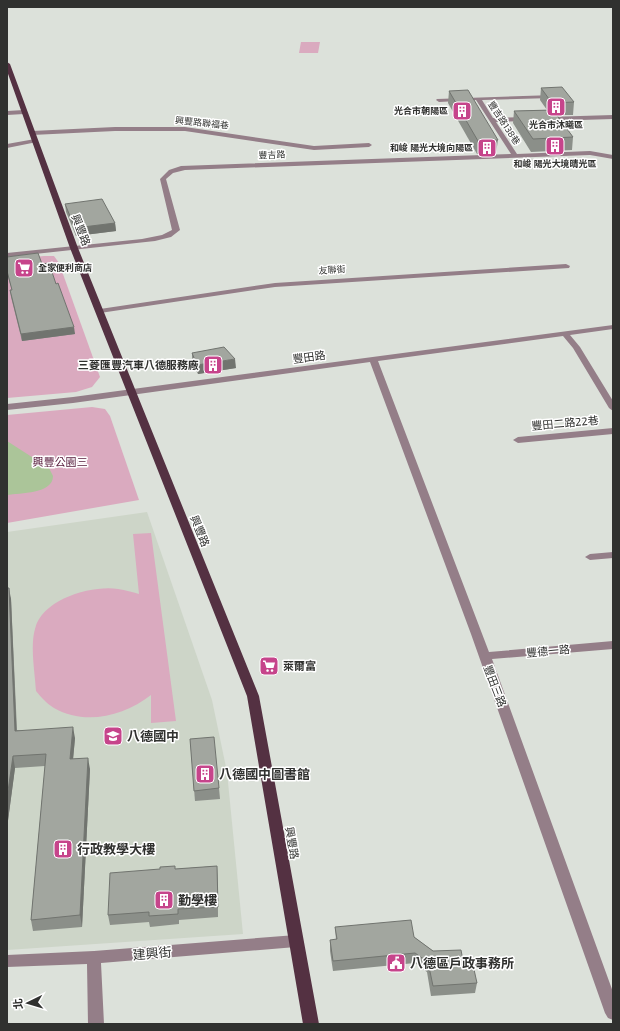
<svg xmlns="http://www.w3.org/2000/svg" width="620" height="1031" viewBox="0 0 620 1031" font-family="'Exo 2','Noto Sans TC',sans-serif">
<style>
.built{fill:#cdd5c8}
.green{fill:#daaabf}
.water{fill:#abc599}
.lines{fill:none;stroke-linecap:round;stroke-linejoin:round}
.minor{fill:#947e88;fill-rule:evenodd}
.major{fill:#543142;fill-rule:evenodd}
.wall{fill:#8b8f89}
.shaded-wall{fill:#71746f}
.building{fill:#a2a69f;stroke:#71746f}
.labels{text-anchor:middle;stroke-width:3;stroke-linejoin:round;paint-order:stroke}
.far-poi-label{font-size:9px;font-weight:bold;fill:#30312f;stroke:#fff;text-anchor:end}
.far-street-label{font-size:9px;fill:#30312f;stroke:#fff}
.street-label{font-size:11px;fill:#30312f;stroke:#fff}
.poi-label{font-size:11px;font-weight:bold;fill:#30312f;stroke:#fff;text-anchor:end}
.park-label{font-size:11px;fill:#541839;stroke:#fff}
.near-poi-label{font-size:13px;font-weight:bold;fill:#30312f;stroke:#fff;text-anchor:start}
.near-street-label{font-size:13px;fill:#30312f;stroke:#fff}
</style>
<rect width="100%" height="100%" fill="#dce1da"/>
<path class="built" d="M147,512L212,700L227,772L243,934L7,950V532Z"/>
<g class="green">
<path d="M301,42H320L318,53H299Z"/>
<path d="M44,256H54L59,263L100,377L92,387L76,392L7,398V260Z"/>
<path d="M92,407L105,409L110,416L139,500L7,523V415Z"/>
<path d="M151,533L176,721L151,723V695C124,716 85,726 54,708C47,704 41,697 36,691C35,673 30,646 35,629C42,599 92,585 118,589C126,590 132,592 139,594L133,534Z"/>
</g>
<path class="water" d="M7,441L49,468L53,476C53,494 20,493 7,495Z"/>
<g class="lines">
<g class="minor">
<path d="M554,95V97L552,98L482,100L493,118L527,117L530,119L527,121L496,122L517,154L590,151L613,155V159L590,155L185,170L173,173L166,179L180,230L171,237L155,241L7,257V253L142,239L162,235L172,230L160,179L169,170L181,166L511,154L476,100L439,102L436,100L437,99Z"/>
<path d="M7,111L24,110L27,112L24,114L7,115Z"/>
<path d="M613,115V119L547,121L544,119L547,117Z"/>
<path d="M115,127H185L314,146L369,143L372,145L369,147L314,150L185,131H115L32,135L29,133L32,131Z"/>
<path d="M35,139L37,140V142L7,148V144Z"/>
<path d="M566,264L570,266L569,268L275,287L100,313L96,311L100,309L275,283Z"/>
<path d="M613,325V329L570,335L580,347L613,401V411L609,408L573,348L563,336L378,361L489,652L613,641V649L492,659L613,992V1020L608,1018L605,1013L471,634L370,362L73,403L7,410V404L73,397Z"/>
<path d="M613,428V434L518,443L513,440L518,437Z"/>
<path d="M613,552V558L590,560L585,557L590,554Z"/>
<path d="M296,935L301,937L303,941L301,945L296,947L101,963L104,1024H88L87,964L7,967V955L94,951Z"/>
</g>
<path class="major" d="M7,62L10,64L78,248L259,696L319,1024H303L247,696L70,248L7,71Z"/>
</g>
<g class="wall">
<path d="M541,88L574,102L573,115H557L573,137L572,150L531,152L513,123L514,111L547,110L540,100Z"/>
<path d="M449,91L498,140L496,153L477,154L448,103Z"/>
<path d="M65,204L115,223L116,231L76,236L66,212Z"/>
<path d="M7,257L42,264L56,284L75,334L22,341L11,297L10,290H12L7,274Z"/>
<path d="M192,353L236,368L198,374L192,362Z"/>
<path d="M7,588L11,599L17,730L75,738L73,759L90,769L82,927L33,931L31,920L45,766L15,768L7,828Z"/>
<path d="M190,739L219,788L220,799L195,801Z"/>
<path d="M217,866L218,917L179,920V924L150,927L149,922L110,925L108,915L175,869Z"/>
<path d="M335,927L414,937L433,951L464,966L477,983L475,993L431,996L427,972L415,963L333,971L330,951V940H336Z"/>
</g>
<g class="shaded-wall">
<path d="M115,223L116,231L76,236L75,228Z"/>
<path d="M74,327L75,334L22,341L21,334Z"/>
<path d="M235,359L236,368L198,374L197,365Z"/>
<path d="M9,588L11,599L17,742L15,731Z"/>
<path d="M73,727L75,738L72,770L70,759Z"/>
<path d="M13,756L15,768L7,828V798Z"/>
<path d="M88,758L90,769L82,927L80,915Z"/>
<path d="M217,866V877L218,917V907Z"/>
</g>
<g class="building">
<path d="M562,87L574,102L552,103L541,88Z"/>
<path d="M468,90L498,140L478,141L449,91Z"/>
<path d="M553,110L573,137L533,139L514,111Z"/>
<path d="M102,199L115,223L75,228L65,204Z"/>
<path d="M38,253L42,264L49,263L56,284L58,283L74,327L21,334L10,290H12L7,271V257Z"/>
<path d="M224,347L235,359L197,365L192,353Z"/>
<path d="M7,588H9L15,731L73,727L70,759L88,758L80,915L31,920L46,754L13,756L7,798Z"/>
<path d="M214,737L219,788L194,791L190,739Z"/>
<path d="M175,866V869L217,866L218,907L178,909V914L149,916V912L108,915L110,873L160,869V867Z"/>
<path d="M411,920L414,937L433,951L461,950L464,966L473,965L477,983L433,986L428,962L415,953L333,961L330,940L337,939L335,927Z"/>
</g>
<defs>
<symbol id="building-square" viewBox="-11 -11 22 22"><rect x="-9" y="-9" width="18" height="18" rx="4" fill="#c6448b" stroke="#fff"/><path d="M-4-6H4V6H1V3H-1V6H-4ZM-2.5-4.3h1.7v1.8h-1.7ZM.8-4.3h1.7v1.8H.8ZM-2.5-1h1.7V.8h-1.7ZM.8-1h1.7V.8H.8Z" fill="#fff"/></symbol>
<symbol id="supermarket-square" viewBox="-11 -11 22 22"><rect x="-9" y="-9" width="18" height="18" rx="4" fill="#c6448b" stroke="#fff"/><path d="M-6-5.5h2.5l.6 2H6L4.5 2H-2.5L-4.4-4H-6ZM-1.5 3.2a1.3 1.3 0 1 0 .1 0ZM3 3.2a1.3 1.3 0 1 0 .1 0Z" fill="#fff"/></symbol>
<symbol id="school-square" viewBox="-11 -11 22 22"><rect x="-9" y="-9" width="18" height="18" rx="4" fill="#c6448b" stroke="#fff"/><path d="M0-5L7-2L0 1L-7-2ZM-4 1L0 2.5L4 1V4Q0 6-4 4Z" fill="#fff"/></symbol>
<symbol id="civic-square" viewBox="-11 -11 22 22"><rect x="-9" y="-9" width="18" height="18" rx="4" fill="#c6448b" stroke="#fff"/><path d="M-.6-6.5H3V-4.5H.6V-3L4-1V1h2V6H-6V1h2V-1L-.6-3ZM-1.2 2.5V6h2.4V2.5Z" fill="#fff"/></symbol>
</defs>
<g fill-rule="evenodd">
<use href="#building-square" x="545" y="96" width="22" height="22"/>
<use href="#building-square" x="451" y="100" width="22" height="22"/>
<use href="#building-square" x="544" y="135" width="22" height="22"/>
<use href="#building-square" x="476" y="137" width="22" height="22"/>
<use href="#supermarket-square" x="13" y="257" width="22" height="22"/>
<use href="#building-square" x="202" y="354" width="22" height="22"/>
<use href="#supermarket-square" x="258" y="655" width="22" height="22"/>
<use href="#school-square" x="102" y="725" width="22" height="22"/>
<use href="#building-square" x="194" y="763" width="22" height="22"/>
<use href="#building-square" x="52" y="838" width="22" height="22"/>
<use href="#building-square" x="153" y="889" width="22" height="22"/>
<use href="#civic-square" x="385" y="952" width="22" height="22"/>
</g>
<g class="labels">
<g class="far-poi-label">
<text x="448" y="114">光合市朝陽區</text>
<text x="556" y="128" text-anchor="middle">光合市沐曦區</text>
<text x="473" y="151">和峻 陽光大境向陽區</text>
<text x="555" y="167" text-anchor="middle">和峻 陽光大境晴光區</text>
<text x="38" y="271" text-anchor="start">全家便利商店</text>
</g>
<g class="far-street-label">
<text transform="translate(202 123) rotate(6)" y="3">興豐路聯福巷</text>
<text transform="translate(504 123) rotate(57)" y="3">豐吉路138巷</text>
<text transform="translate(272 155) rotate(-2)" y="3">豐吉路</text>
<text transform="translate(332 270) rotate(-4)" y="3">友聯街</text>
</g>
<g class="street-label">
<text transform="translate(81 230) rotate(69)" y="4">興豐路</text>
<text transform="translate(309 357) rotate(-8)" y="4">豐田路</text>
<text transform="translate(565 423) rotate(-5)" y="4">豐田二路22巷</text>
<text transform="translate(200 531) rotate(68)" y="4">興豐路</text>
<text transform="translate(548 651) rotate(-5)" y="4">豐德一路</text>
<text transform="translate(495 686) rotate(69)" y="4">豐田三路</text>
<text transform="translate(292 843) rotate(80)" y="4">興豐路</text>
</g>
<g class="poi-label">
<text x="199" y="369">三菱匯豐汽車八德服務廠</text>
<text x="283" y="670" text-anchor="start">萊爾富</text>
</g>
<g class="park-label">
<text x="60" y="466">興豐公園三</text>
</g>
<g class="near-poi-label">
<text x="127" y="741">八德國中</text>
<text x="219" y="779">八德國中圖書館</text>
<text x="77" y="854">行政教學大樓</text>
<text x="178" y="905">勤學樓</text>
<text x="410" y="968">八德區戶政事務所</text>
</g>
<g class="near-street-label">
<text transform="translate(152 953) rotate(-5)" y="5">建興街</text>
</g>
</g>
<rect width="620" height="1031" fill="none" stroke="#30312f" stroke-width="16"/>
<g transform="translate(28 1003) rotate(265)" stroke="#ffffff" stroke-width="3" paint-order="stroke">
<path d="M0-3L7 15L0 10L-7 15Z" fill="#30312f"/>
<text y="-6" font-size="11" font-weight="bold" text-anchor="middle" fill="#30312f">北</text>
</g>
</svg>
